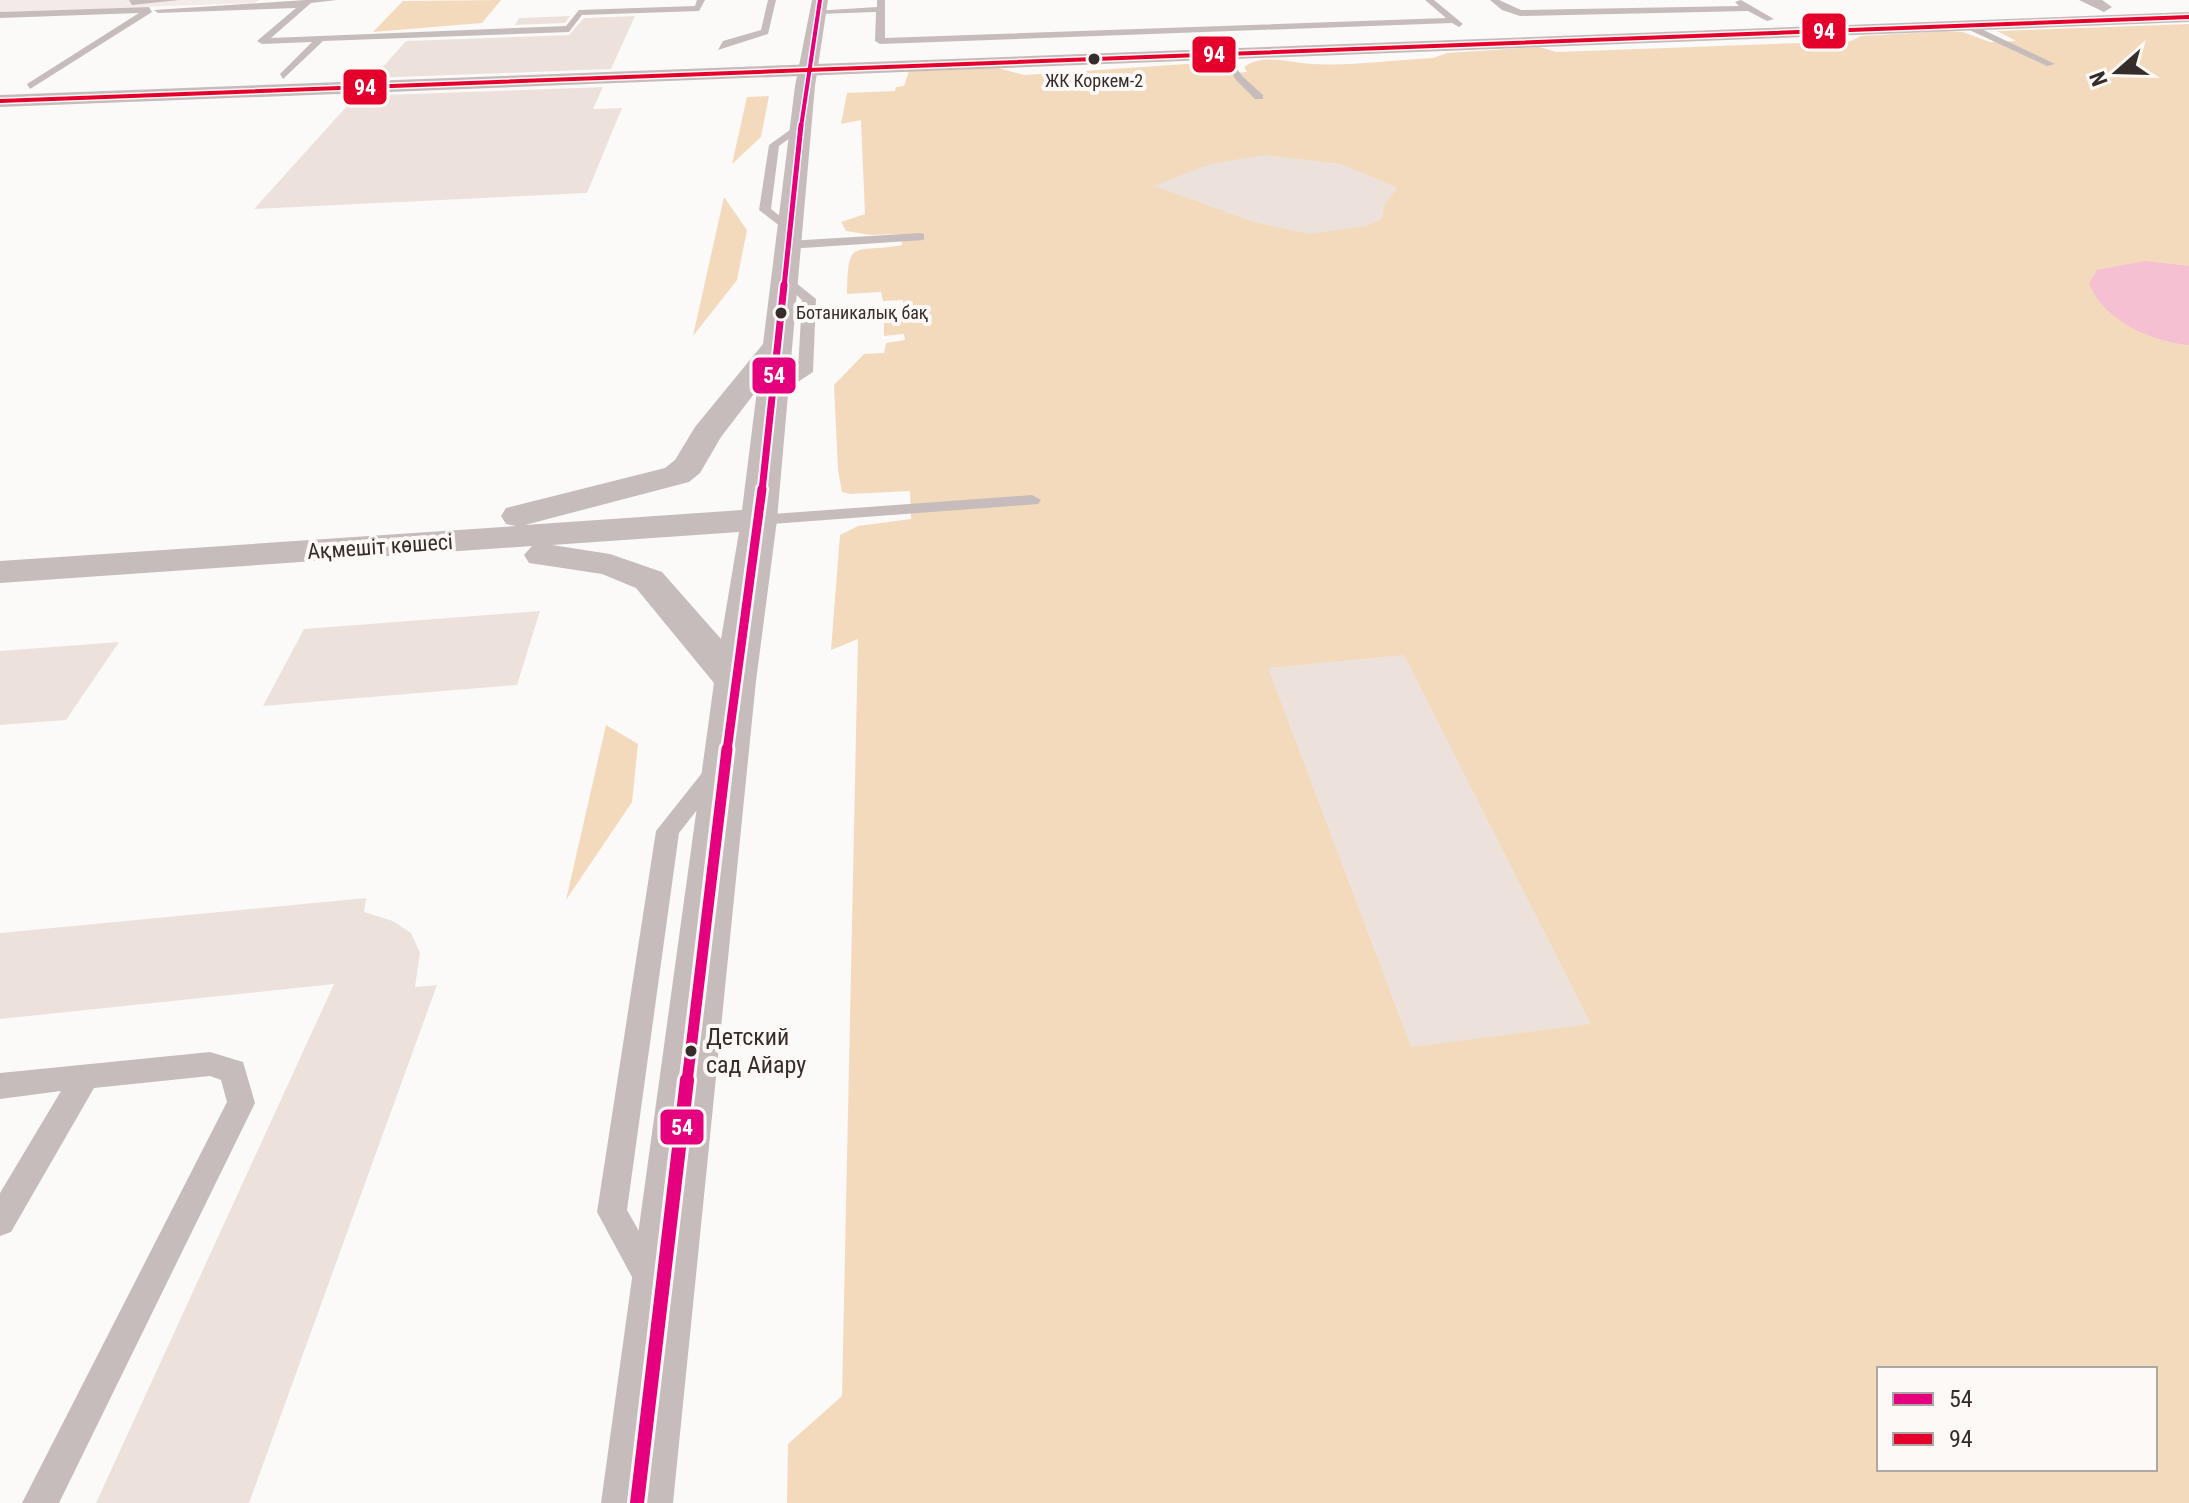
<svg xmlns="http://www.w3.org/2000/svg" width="2189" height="1503" viewBox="0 0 2189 1503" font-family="'Roboto Condensed',sans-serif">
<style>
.built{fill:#f3ebe9}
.green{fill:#f3dabd;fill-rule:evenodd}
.water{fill:#f5c0d2}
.building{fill:#ede2db}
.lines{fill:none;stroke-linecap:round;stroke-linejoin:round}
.service{fill:#c7bcbc;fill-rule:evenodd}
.minor{fill:#c7bcbc;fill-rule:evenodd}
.tertiary{fill:#c7bcbc;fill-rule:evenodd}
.secondary{fill:#c6bbbb;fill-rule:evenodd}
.bus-1-far5-casing{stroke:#fdf9f7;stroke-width:7}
.bus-1-far4-casing{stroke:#fdf9f7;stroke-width:8}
.bus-1-far3-casing{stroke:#fdf9f7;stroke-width:11}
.bus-1-far2-casing{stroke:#fdf9f7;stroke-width:14}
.bus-1-far1-casing{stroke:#fdf9f7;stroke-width:17}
.bus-1-casing{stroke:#fdf9f7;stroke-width:20}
.bus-2-casing{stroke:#fdf9f7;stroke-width:7}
.bus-1-far5{stroke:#e5007d;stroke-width:4}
.bus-1-far4{stroke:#e5007d;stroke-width:5}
.bus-1-far3{stroke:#e5007d;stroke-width:7}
.bus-1-far2{stroke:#e5007d;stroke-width:9}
.bus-1-far1{stroke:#e5007d;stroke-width:11}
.bus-1{stroke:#e5007d;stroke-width:14}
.bus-2{stroke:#e4002b;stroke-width:4}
.bus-dot{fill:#362d2b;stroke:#fdf9f7;stroke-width:3}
.labels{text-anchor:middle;stroke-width:8;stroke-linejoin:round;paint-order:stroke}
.far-bus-label{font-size:18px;fill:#362d2b;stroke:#fdf9f7}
.street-label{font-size:22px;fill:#362d2b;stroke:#fdf9f7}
.near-bus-label{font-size:24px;fill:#362d2b;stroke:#fdf9f7;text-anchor:start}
.line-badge{stroke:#fdf9f7;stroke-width:3}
.badge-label{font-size:22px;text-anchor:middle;font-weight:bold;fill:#fff}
</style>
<rect width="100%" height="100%" fill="#fcfaf8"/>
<path class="built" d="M0,0H260L255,3L0,12Z"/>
<g class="green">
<path d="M501,0L482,23L373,32L403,1Z"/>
<path d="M2189,24V1503H787L788,1444L842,1396L858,639L831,650L840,535L858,526L911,519L910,491L850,494L842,492L838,470L834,385L864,354L884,353L886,343L905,340L904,334L884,336V308L903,307V300L883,301L881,292L847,294C848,236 853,254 902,245L901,234L871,235L846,231L841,222L865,214L861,120L841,124L847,93L895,91L896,87L904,86L909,71L998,68L1024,75L1201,63L1215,74L1247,72L1244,67C1264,53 1290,63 1312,64C1352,66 1394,60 1433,58L1447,53L1539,47L1557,52L1851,41L1861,36L1947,31L1963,32L1990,42L2016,41L1997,31ZM1879,1369H2155V1469H1879Z"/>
<path d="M769,96L761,137L732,164L747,97Z"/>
<path d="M724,197L747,230L737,280L693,336Z"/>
<path d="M606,725L638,744L632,802L566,900Z"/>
</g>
<path class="water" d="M2144,261L2189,266V345C2152,342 2102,320 2089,283L2097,270Z"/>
<g class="building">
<path d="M570,16L565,23L515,25L519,18Z"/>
<path d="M635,16L611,69L373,78L406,41L569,35L584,18Z"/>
<path d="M603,87L593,109L622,108L587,193L254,209L356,96Z"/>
<path d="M1264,155L1341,164L1398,188L1385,203L1382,219L1366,226L1309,234L1254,222L1154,186L1210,164Z"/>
<path d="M540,611L517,685L263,706L304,629Z"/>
<path d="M119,642L66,720L0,725V651Z"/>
<path d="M1404,655L1591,1024L1411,1047L1268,668Z"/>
<path d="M366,898L364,912L393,921L411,933L420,953L415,987L437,985L249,1503H96L334,984L0,1019V933Z"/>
</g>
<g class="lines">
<g class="service">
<path d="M129,0H179L132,5Z"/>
<path d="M305,0H337L311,3L271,38L566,26L579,10L695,6L697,0H705L699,11L582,15L569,32L323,41L283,79L280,74L312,42L262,44L257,41L296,8L158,13L154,10Z"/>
<path d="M768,0H776L768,34L718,50L723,41L761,30Z"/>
<path d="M877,0H885V38L1446,18L1425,0H1434L1463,24L1459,27L1452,23L880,44L875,41L876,12L818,14L814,11L877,7Z"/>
<path d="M1490,0H1499L1521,10L1739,6L1735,2L1741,0L1774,19L1767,21L1748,11L1520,16L1502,10Z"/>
<path d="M149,7L152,12L30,89L27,84L139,13L0,18V12Z"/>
<path d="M1965,24H1971L2055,64L2047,66L1965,28Z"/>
<path d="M1220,53H1226L1242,76L1263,95V99H1255L1236,80Z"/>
<path d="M801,122L806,125L805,127L779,146L771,209L794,227V233L790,234L759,210L769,145Z"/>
<path d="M920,233L924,234V240L788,249L782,245L788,241Z"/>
<path d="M785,274L816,299L813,372L772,399L764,394L767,391L798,370L802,300L778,278Z"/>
<path d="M1032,495L1041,500L1038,504L759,525L750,520L759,515Z"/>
<path d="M718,761L726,763L729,769L679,833L627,1210L666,1279L661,1290L650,1295L639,1290L597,1212L656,831L710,763Z"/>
<path d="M210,1052L243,1062L255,1103L59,1503H22L227,1102L221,1080L210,1076L94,1088L11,1232L0,1236V1193L61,1091L0,1099V1073Z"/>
</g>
<path class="minor" d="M2079,0H2102L2112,7L2104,12Z"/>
<path class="tertiary" d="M812,0H828L815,86L777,520L756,681L673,1503H601L714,683L636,588L602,574L529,563L524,555L532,546L0,583V561L516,526L506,524L501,516L506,508L665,468L675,460L695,427L763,344L795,86ZM757,390L742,510L525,525L689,482L700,473L721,437ZM739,532L721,639L662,572L610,554L552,545Z"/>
<path class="secondary" d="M2189,12V22L0,107V95Z"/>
<defs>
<path id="bus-1-far5" d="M801,127L820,0"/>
<path id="bus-1-far4" d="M784,287L801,125"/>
<path id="bus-1-far3" d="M762,491L784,285"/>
<path id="bus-1-far2" d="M727,751L762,489"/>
<path id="bus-1-far1" d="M687,1082L727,749"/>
<path id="bus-1" d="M637,1503L687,1080"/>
<path id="bus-2" d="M0,101L2189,17"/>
</defs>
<use href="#bus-1-far5" class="bus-1-far5-casing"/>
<use href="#bus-1-far4" class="bus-1-far4-casing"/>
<use href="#bus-1-far3" class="bus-1-far3-casing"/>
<use href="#bus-1-far2" class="bus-1-far2-casing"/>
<use href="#bus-1-far1" class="bus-1-far1-casing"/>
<use href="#bus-1" class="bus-1-casing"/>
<use href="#bus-2" class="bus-2-casing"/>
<use href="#bus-1-far5" class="bus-1-far5"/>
<use href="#bus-1-far4" class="bus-1-far4"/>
<use href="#bus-1-far3" class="bus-1-far3"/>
<use href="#bus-1-far2" class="bus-1-far2"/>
<use href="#bus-1-far1" class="bus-1-far1"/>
<use href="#bus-1" class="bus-1"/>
<use href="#bus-2" class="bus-2"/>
</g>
<g class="bus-dot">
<circle cx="1094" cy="59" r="7"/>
<circle cx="781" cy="313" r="7"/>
<circle cx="691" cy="1051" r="7"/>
</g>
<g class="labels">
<g class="far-bus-label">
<text x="1094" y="87">ЖК Коркем-2</text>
<text x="796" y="319" text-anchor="start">Ботаникалық бақ</text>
</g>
<g class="street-label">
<text transform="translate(380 546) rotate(-4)" y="8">Ақмешіт көшесі</text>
</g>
<g class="near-bus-label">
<text x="706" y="1045">Детский<tspan x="706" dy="28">сад Айару</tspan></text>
</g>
</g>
<g class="line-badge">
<rect x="1801" y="12" width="46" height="38" rx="8" fill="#e4002b"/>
<rect x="1191" y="35" width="46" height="39" rx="8" fill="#e4002b"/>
<rect x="342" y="68" width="46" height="38" rx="8" fill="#e4002b"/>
<rect x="751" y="356" width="46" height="39" rx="8" fill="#e5007d"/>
<rect x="659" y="1108" width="46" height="38" rx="8" fill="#e5007d"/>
</g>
<g class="badge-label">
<text x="1824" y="39">94</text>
<text x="1214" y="62">94</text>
<text x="365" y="95">94</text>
<text x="774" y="383">54</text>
<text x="682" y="1135">54</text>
</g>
<rect x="1877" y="1367" width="280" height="104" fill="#fdf9f7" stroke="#ada7a5" stroke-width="2"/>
<rect x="1893" y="1393" width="40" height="12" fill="#e5007d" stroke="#ada7a5" stroke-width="2"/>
<text x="1949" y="1407" font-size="24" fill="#362d2b">54</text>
<rect x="1893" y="1433" width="40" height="12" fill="#e4002b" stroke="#ada7a5" stroke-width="2"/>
<text x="1949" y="1447" font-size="24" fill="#362d2b">94</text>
<g transform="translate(2117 72) rotate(250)" stroke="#fdf9f7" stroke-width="6" paint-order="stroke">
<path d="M0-6L14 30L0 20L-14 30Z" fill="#362d2b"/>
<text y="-12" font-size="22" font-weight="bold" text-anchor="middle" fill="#362d2b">N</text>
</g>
</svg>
